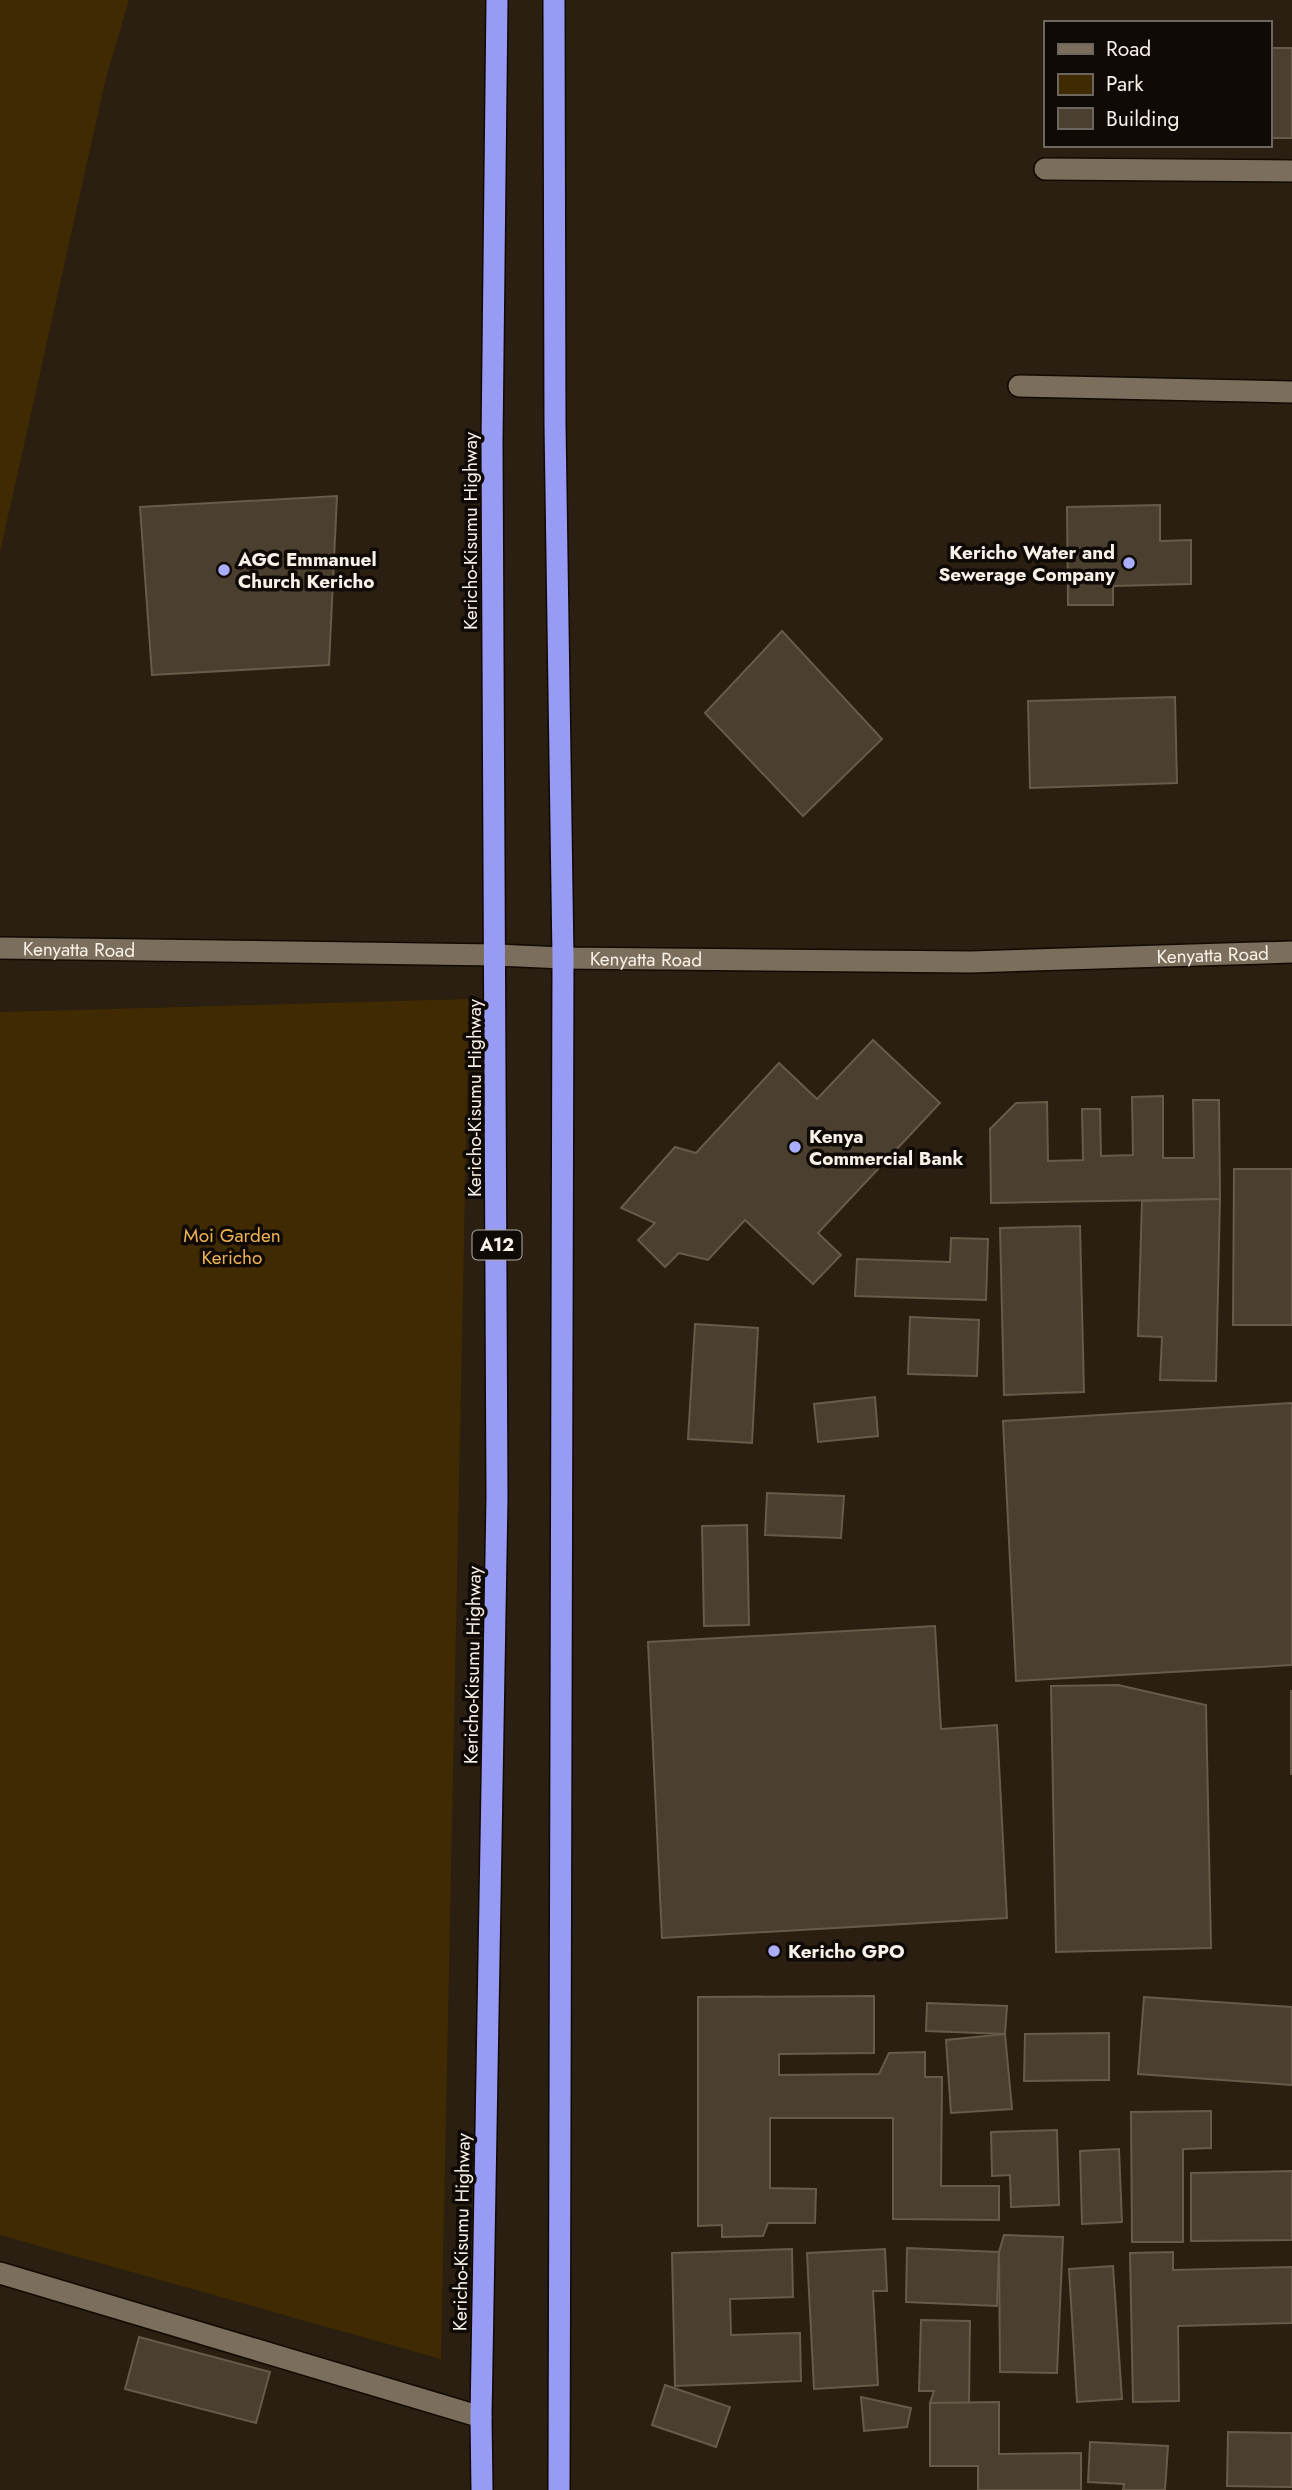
<svg xmlns="http://www.w3.org/2000/svg" width="1292" height="2490" viewBox="0 0 1292 2490" font-family="Jost,sans-serif">
<style>
.green{fill:#402a02}
.building{fill:#4b402f;stroke:#685b4a;stroke-width:2}
.lines{fill:none;stroke-linecap:round;stroke-linejoin:round}
.street-casing{stroke:#120900;stroke-width:24}
.highway-casing{stroke:#120900;stroke-width:24}
.street{stroke:#7b6e5c;stroke-width:21}
.highway{stroke:#979bf5;stroke-width:21}
.poi-dot{fill:#abaffb;stroke:#0f0a05;stroke-width:2.5}
.labels{text-anchor:middle;stroke-width:7;stroke-linejoin:round;paint-order:stroke}
.shield{fill:#0f0a05;stroke:#b2aca3;stroke-width:2}
.shield-label{font-size:18px;font-weight:bold;fill:#f8f1e7}
.street-label{font-size:19px;fill:#f8f1e7;stroke:#0f0a05}
.poi-label{font-size:19px;font-weight:bold;fill:#f8f1e7;stroke:#0f0a05;text-anchor:start}
.park-label{font-size:19px;fill:#f0b354;stroke:#0f0a05}
</style>
<rect width="100%" height="100%" fill="#2a1f10"/>
<g class="green">
<path d="M0,0H129L106,78L0,552Z"/>
<path d="M469,999L441,2359L0,2235V1012Z"/>
</g>
<g class="building">
<rect x="1269" y="48" width="23" height="90"/>
<path d="M337,496L329,665L152,675L140,507Z"/>
<path d="M1160,505V541L1191,540V584L1113,586V605H1068L1067,507Z"/>
<path d="M782,631L882,739L803,816L705,713Z"/>
<path d="M1175,697L1177,783L1030,788L1028,701Z"/>
<path d="M873,1040L940,1103L818,1233L841,1255L813,1284L745,1220L708,1260L679,1253L665,1267L638,1240L655,1223L621,1208L675,1147L696,1153L779,1063L817,1099Z"/>
<path d="M1163,1096V1158H1194L1193,1100H1219L1220,1199L991,1203L990,1129L1016,1103L1047,1102L1048,1161L1083,1160L1082,1109H1100L1101,1156L1133,1155L1132,1097Z"/>
<path d="M1234,1169H1292V1325H1233Z"/>
<path d="M1220,1199L1216,1381L1160,1380L1162,1337L1138,1336L1142,1201Z"/>
<path d="M1080,1226L1084,1392L1004,1395L1000,1228Z"/>
<path d="M951,1238L988,1239L986,1300L855,1296L857,1259L950,1262Z"/>
<path d="M910,1317L979,1320L977,1376L908,1374Z"/>
<path d="M695,1324L758,1328L752,1443L688,1439Z"/>
<path d="M875,1397L878,1436L818,1442L814,1404Z"/>
<path d="M1292,1403V1665L1016,1681L1003,1421Z"/>
<path d="M767,1493L844,1496L841,1538L765,1535Z"/>
<path d="M747,1525L749,1625L704,1626L702,1526Z"/>
<path d="M935,1626L941,1729L997,1725L1007,1918L662,1938L648,1642Z"/>
<path d="M1118,1685L1206,1705L1211,1948L1056,1952L1051,1686Z"/>
<rect x="1291" y="1691" width="1" height="83"/>
<path d="M874,1996V2053L779,2054V2075L879,2074L889,2053L925,2052V2077H942L941,2186H999V2220L893,2219V2118H770V2188L816,2189L815,2223H768L763,2236L722,2237V2225L698,2226V1997Z"/>
<path d="M1144,1997L1292,2007V2085L1138,2074Z"/>
<path d="M927,2003L1007,2006L1005,2034L926,2031Z"/>
<path d="M1109,2033V2080L1024,2081L1025,2034Z"/>
<path d="M1005,2034L1012,2109L951,2113L946,2040Z"/>
<path d="M1211,2111V2148L1183,2149V2242H1132L1131,2112Z"/>
<path d="M1057,2130L1059,2205L1011,2207L1010,2175L992,2176L991,2132Z"/>
<path d="M1119,2149L1122,2222L1082,2224L1080,2151Z"/>
<path d="M1292,2171V2240L1191,2241V2173Z"/>
<path d="M1004,2235L1063,2237L1057,2373L1000,2372L999,2252Z"/>
<path d="M907,2248L999,2252L997,2306L906,2302Z"/>
<path d="M792,2249L793,2297L730,2299L731,2335L800,2333L801,2381L675,2386L672,2253Z"/>
<path d="M885,2249L887,2291H873L878,2385L814,2389L807,2253Z"/>
<path d="M1173,2252V2270L1292,2267V2323L1178,2326L1179,2401L1133,2402L1130,2253Z"/>
<path d="M1113,2266L1122,2399L1077,2402L1069,2269Z"/>
<path d="M921,2320L970,2321L969,2403H930L934,2391H919Z"/>
<path d="M139,2337L270,2372L256,2423L125,2389Z"/>
<path d="M665,2385L730,2407L716,2447L652,2425Z"/>
<path d="M861,2397L911,2408L907,2427L864,2431Z"/>
<path d="M999,2402V2454L1081,2453V2490H978V2466H930V2403Z"/>
<path d="M1228,2432L1292,2433V2487L1227,2486Z"/>
<path d="M1090,2442L1168,2446L1165,2490H1123L1124,2484L1088,2482Z"/>
</g>
<g class="lines">
<defs>
<g id="street">
<path d="M1045,169L1292,171"/>
<path d="M1019,386L1292,392"/>
<path id="s1" d="M0,948L496,955L563,958L971,962L1292,952"/>
<path d="M0,2273L481,2417"/>
</g>
<g id="highway">
<path d="M554,0L555,424L563,958L559,2490"/>
<path d="M482,2490L481,2417L497,1498L492,442L497,0"/>
</g>
</defs>
<use href="#street" class="street-casing"/>
<use href="#highway" class="highway-casing"/>
<use href="#street" class="street"/>
<use href="#highway" class="highway"/>
</g>
<g class="poi-dot">
<circle cx="1129" cy="563" r="7"/>
<circle cx="224" cy="570" r="7"/>
<circle cx="795" cy="1147" r="7"/>
<circle cx="774" cy="1951" r="7"/>
</g>
<g class="labels">
<rect class="shield" x="472.5" y="1230.5" width="49" height="29" rx="5"/>
<g class="shield-label">
<text x="497" y="1251">A12</text>
</g>
<g class="street-label">
<text transform="translate(470 531) rotate(-90)" y="7">Kericho-Kisumu Highway</text>
<text dy="7" stroke="none"><textPath href="#s1" startOffset="79">Kenyatta Road</textPath></text>
<text dy="7" stroke="none"><textPath href="#s1" startOffset="1213">Kenyatta Road</textPath></text>
<text dy="7" stroke="none"><textPath href="#s1" startOffset="646">Kenyatta Road</textPath></text>
<text transform="translate(474 1098) rotate(-90)" y="7">Kericho-Kisumu Highway</text>
<text transform="translate(472 1665) rotate(-89)" y="7">Kericho-Kisumu Highway</text>
<text transform="translate(461 2232) rotate(-89)" y="7">Kericho-Kisumu Highway</text>
</g>
<g class="poi-label">
<text x="1115" y="559" text-anchor="end">Kericho Water and<tspan x="1115" dy="22">Sewerage Company</tspan></text>
<text x="238" y="566">AGC Emmanuel<tspan x="238" dy="22">Church Kericho</tspan></text>
<text x="809" y="1143">Kenya<tspan x="809" dy="22">Commercial Bank</tspan></text>
<text x="788" y="1958">Kericho GPO</text>
</g>
<g class="park-label">
<text x="232" y="1242">Moi Garden<tspan x="232" dy="22">Kericho</tspan></text>
</g>
</g>
<rect x="1044" y="21" width="228" height="126" fill="#0f0a05" stroke="#6c665f" stroke-width="2"/>
<rect x="1058" y="44" width="35" height="10" fill="#7b6e5c" stroke="#6c665f" stroke-width="2"/>
<text x="1106" y="56" font-size="21" fill="#f8f1e7">Road</text>
<rect x="1058" y="74" width="35" height="21" fill="#402a02" stroke="#6c665f" stroke-width="2"/>
<text x="1106" y="91" font-size="21" fill="#f8f1e7">Park</text>
<rect x="1058" y="108" width="35" height="21" fill="#4b402f" stroke="#6c665f" stroke-width="2"/>
<text x="1106" y="126" font-size="21" fill="#f8f1e7">Building</text>
</svg>
